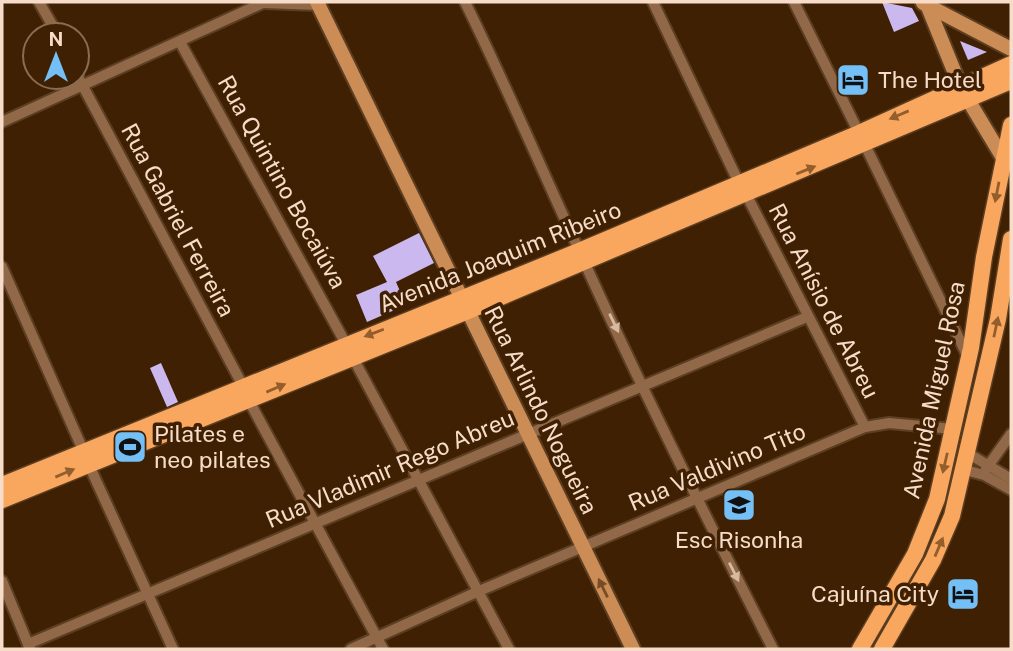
<svg xmlns="http://www.w3.org/2000/svg" width="1013" height="651" viewBox="0 0 1013 651" font-family="'Public Sans',sans-serif">
<style>
.building{fill:#cbb8ef}
.lines{fill:none;stroke-linecap:round;stroke-linejoin:round}
.street-casing{stroke:#5c3e22;stroke-width:14}
.secondary-casing{stroke:#5c3e22;stroke-width:18}
.primary-casing{stroke:#5c3e22;stroke-width:19}
.street{stroke:#916948;stroke-width:10}
.secondary{stroke:#cc8c56;stroke-width:14}
.primary{stroke:#f9a75f;stroke-width:16}
.oneway{fill:#935d2c}
.oneway2{fill:#d8baa2}
.oneway3{fill:#774b24}
.labels{text-anchor:middle;stroke-width:7;stroke-linejoin:round;paint-order:stroke}
.poi-label{font-size:23px;fill:#f7ddc9;stroke:#3f2002;text-anchor:start}
.street-label{font-size:23px;fill:#f7ddc9;stroke:#3f2002}
</style>
<rect width="100%" height="100%" fill="#3f2002"/>
<g class="building">
<path d="M882,2L912,8L919,21L894,32Z"/>
<path d="M960,41L987,52L968,60Z"/>
<path d="M419,233L434,263L396,282L406,305L367,322L356,295L387,282L373,256Z"/>
<path d="M161,363L178,402L167,407L150,368Z"/>
</g>
<g class="lines">
<defs>
<g id="street">
<path d="M39,2L58,35"/>
<path d="M465,2C505,83 540,166 578,248C639,384 706,517 773,649"/>
<path d="M653,2L739,183"/>
<path d="M794,2L859,133"/>
<path d="M264,3L318,5"/>
<path d="M180,42L346,344"/>
<path d="M77,75L243,386"/>
<path d="M2,122L265,2"/>
<path d="M865,145L968,357"/>
<path d="M746,194L865,427"/>
<path d="M2,267L83,450"/>
<path d="M352,356L509,649"/>
<path d="M248,399L383,649"/>
<path d="M969,454L1011,479"/>
<path d="M88,463L173,649"/>
<path d="M986,469L1011,434"/>
<path d="M965,470L984,475L1011,490"/>
<path d="M2,581L30,649"/>
<path d="M28,644L807,317"/>
<path d="M351,649L479,591L865,427L889,423L953,429"/>
</g>
<g id="secondary">
<path d="M317,2L633,649"/>
<path d="M926,2L961,88L1003,158"/>
<path d="M923,3L1011,49"/>
</g>
<g id="primary">
<path d="M2,485L579,251L859,133L1011,64"/>
<path d="M2,500L468,311L1011,81"/>
<path d="M860,649L915,554L937,499L971,348L984,257L1011,125"/>
<path d="M882,649L933,560L952,516L998,319L1011,239"/>
</g>
</defs>
<use href="#street" class="street-casing"/>
<use href="#secondary" class="secondary-casing"/>
<use href="#primary" class="primary-casing"/>
<use href="#street" class="street"/>
<use href="#secondary" class="secondary"/>
<use href="#primary" class="primary"/>
</g>
<defs><path id="oneway-solid" d="M-6-.8H1V-3.2L6.5 0L1 3.2V.8H-6Z" transform="scale(1.75)"/></defs>
<g class="oneway">
<use href="#oneway-solid" transform="translate(899 115) rotate(157)"/>
<use href="#oneway-solid" transform="translate(806 170) rotate(-22)"/>
<use href="#oneway-solid" transform="translate(997 192) rotate(101)"/>
<use href="#oneway-solid" transform="translate(996 327) rotate(-78)"/>
<use href="#oneway-solid" transform="translate(374 333) rotate(159)"/>
<use href="#oneway-solid" transform="translate(276 388) rotate(-23)"/>
<use href="#oneway-solid" transform="translate(945 463) rotate(103)"/>
<use href="#oneway-solid" transform="translate(65 473) rotate(-23)"/>
<use href="#oneway-solid" transform="translate(939 547) rotate(-67)"/>
</g>
<g class="oneway2">
<use href="#oneway-solid" transform="translate(614 323) rotate(64)"/>
<use href="#oneway-solid" transform="translate(734 572) rotate(63)"/>
</g>
<use class="oneway3" href="#oneway-solid" transform="translate(603 588) rotate(-116)"/>
<defs>
<symbol id="hotel-square" viewBox="-11 -11 22 22"><rect x="-9" y="-9" width="18" height="18" rx="4" fill="#74c0f6" stroke="#3f2002"/><path d="M-6-4.5h1.5V1H6V5H4.5V3h-9V5H-6ZM-4 0a1.8 1.8 0 1 1 3.6 0ZM.5 0V-2.5h3Q6-2.5 6 0Z" fill="#111"/></symbol>
<symbol id="stadium-square" viewBox="-11 -11 22 22"><rect x="-9" y="-9" width="18" height="18" rx="4" fill="#74c0f6" stroke="#3f2002"/><path d="M0-5a6.5 5 0 1 0 0 10a6.5 5 0 1 0 0-10ZM-3.5-1.8h7v3.6h-7Z" fill="#111"/></symbol>
<symbol id="school-square" viewBox="-11 -11 22 22"><rect x="-9" y="-9" width="18" height="18" rx="4" fill="#74c0f6" stroke="#3f2002"/><path d="M0-5L7-2L0 1L-7-2ZM-4 1L0 2.5L4 1V4Q0 6-4 4Z" fill="#111"/></symbol>
</defs>
<g fill-rule="evenodd">
<use href="#hotel-square" x="834" y="61" width="38" height="38"/>
<use href="#stadium-square" x="111" y="428" width="38" height="38"/>
<use href="#school-square" x="720" y="486" width="38" height="38"/>
<use href="#hotel-square" x="944" y="575" width="38" height="38"/>
</g>
<g class="labels">
<g class="poi-label">
<text x="878" y="88">The Hotel</text>
<text x="154" y="442">Pilates e<tspan x="154" dy="26">neo pilates</tspan></text>
<text x="739" y="548" text-anchor="middle">Esc Risonha</text>
<text x="939" y="602" text-anchor="end">Cajuína City</text>
</g>
<g class="street-label">
<text transform="translate(282 182) rotate(61)" y="8">Rua Quintino Bocaiúva</text>
<text transform="translate(178 220) rotate(62)" y="8">Rua Gabriel Ferreira</text>
<text transform="translate(500 257) rotate(-22)" y="8">Avenida Joaquim Ribeiro</text>
<text transform="translate(824 301) rotate(63)" y="8">Rua Anísio de Abreu</text>
<text transform="translate(934 390) rotate(-78)" y="8">Avenida Miguel Rosa</text>
<text transform="translate(541 410) rotate(64)" y="8">Rua Arlindo Nogueira</text>
<text transform="translate(717 467) rotate(-23)" y="8">Rua Valdivino Tito</text>
<text transform="translate(390 469) rotate(-23)" y="8">Rua Vladimir Rego Abreu</text>
</g>
</g>
<rect width="1013" height="651" fill="none" stroke="#f7ddc9" stroke-width="7"/>
<g transform="translate(56 56)"><circle r="33" fill="#3f2002" stroke="#896c52" stroke-width="2"/>
<path d="M0-5L12 26L0 18L-12 26Z" fill="#74c0f6"/>
<text y="-10" font-size="19" font-weight="bold" text-anchor="middle" fill="#f7ddc9">N</text>
</g>
</svg>
